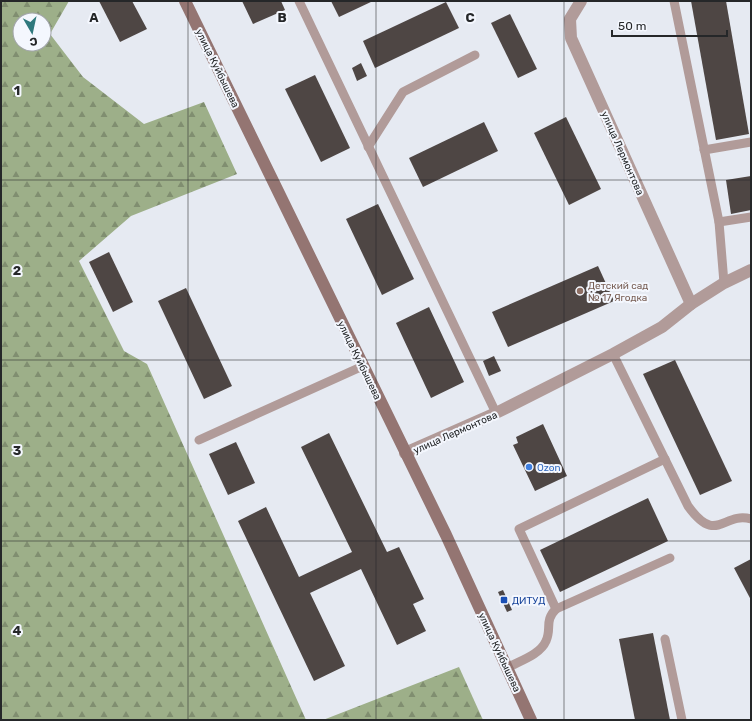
<svg xmlns="http://www.w3.org/2000/svg" width="752" height="721" viewBox="0 0 752 721" font-family="Rubik,sans-serif">
<style>
.forest{fill:url(#forest-firs);fill-rule:evenodd}
.building{fill:#4e4644}
.lines{fill:none;stroke-linecap:round;stroke-linejoin:round}
.lane{stroke:#b19b99;stroke-width:9}
.street{stroke:#b19b99;stroke-width:12}
.secondary{stroke:#947572;stroke-width:12}
.grid{fill:none;stroke:#252729;stroke-width:1;stroke-opacity:0.55}
.education-dot{fill:#8d6e63;stroke:#f4f7fe;stroke-width:1.5}
.shop-dot{fill:#3f7fe0;stroke:#f4f7fe;stroke-width:1.5}
.transit-dot{fill:#1a4fb4;stroke:#f4f7fe;stroke-width:1.5}
.labels{text-anchor:middle;stroke-width:4;stroke-linejoin:round;paint-order:stroke}
.street-label{font-size:10px;fill:#252729;stroke:#f4f7fe}
.education-label{font-size:10px;fill:#785e54;stroke:#f4f7fe;text-anchor:start}
.shop-label{font-size:10px;fill:#366cbe;stroke:#f4f7fe;text-anchor:start}
.transit-label{font-size:10px;fill:#164399;stroke:#f4f7fe;text-anchor:start}
.grid-label{font-size:13px;text-anchor:middle;font-weight:bold;fill:#252729;stroke:#f4f7fe;stroke-width:4;stroke-linejoin:round;paint-order:stroke}
</style>
<defs>
<pattern id="forest-firs" width="22" height="20" patternUnits="userSpaceOnUse"><rect width="22" height="20" fill="#9daf89"/><path d="M5 1l3.5 6h-7zM16 11l3.5 6h-7z" fill="#808e70"/></pattern>
</defs>
<rect width="100%" height="100%" fill="#e6eaf2"/>
<g class="forest">
<path d="M1,1H69L50,34L83,77L144,124L204,102L237,174L131,216L79,261L124,351L147,364L306,720H1ZM20,20H44V44H20Z"/>
<path d="M459,667L483,720H323Z"/>
</g>
<g class="building">
<path d="M99,1H132L147,29L120,42Z"/>
<path d="M242,1H281L285,10L253,24Z"/>
<path d="M331,1H373L339,17Z"/>
<path d="M691,1H726L749,134L716,140Z"/>
<path d="M446,2L459,28L375,68L363,41Z"/>
<path d="M510,14L537,69L518,78L491,23Z"/>
<path d="M361,63L367,76L357,81L352,68Z"/>
<path d="M315,75L350,148L321,162L285,89Z"/>
<path d="M566,117L601,189L569,205L534,133Z"/>
<path d="M484,122L498,151L423,187L409,158Z"/>
<path d="M751,176V210L731,214L726,180Z"/>
<path d="M378,204L414,279L382,295L346,219Z"/>
<path d="M109,252L133,302L113,312L89,262Z"/>
<path d="M598,266L614,301L508,347L492,312Z"/>
<path d="M186,288L232,386L204,399L158,301Z"/>
<path d="M429,307L464,382L431,398L396,323Z"/>
<path d="M494,356L501,371L489,376L483,361Z"/>
<path d="M675,360L732,481L700,495L643,374Z"/>
<path d="M543,424L567,476L535,491L513,445L518,443L516,437Z"/>
<path d="M329,433L387,552L399,547L424,599L413,604L426,631L397,645L361,569L310,593L345,666L314,681L238,521L266,507L299,577L352,552L301,447Z"/>
<path d="M236,442L255,483L228,495L209,454Z"/>
<path d="M648,498L668,541L560,592L540,550Z"/>
<path d="M751,559V600L734,568Z"/>
<path d="M503,590L512,610L507,612L498,592Z"/>
<path d="M653,633L670,720H635L619,639Z"/>
</g>
<g class="lines">
<g class="lane">
<path d="M299,1L496,413"/>
<path d="M674,1L719,222L724,283"/>
<path d="M368,147L403,92L475,55"/>
<path d="M704,150L751,142"/>
<path d="M719,222L751,217"/>
<path d="M613,354L688,506C717,546 723,511 751,519"/>
<path d="M199,440L363,366"/>
<path d="M556,609L670,558"/>
<path d="M665,639L682,720"/>
<path d="M507,668C519,661 540,655 546,641C552,628 544,621 556,609L519,529L665,459"/>
</g>
<g class="street">
<path d="M581,1L570,19L571,38L691,304"/>
<path d="M405,453L496,413L613,354L662,327L691,304L724,283L751,270"/>
</g>
<path class="secondary" d="M185,1L446,535L531,720"/>
</g>
<path class="grid" d="M188,1V720M376,1V720M564,1V720M1,180H751M1,360H751M1,541H751"/>
<circle class="education-dot" cx="580" cy="291" r="4"/>
<circle class="shop-dot" cx="529" cy="467" r="4"/>
<rect class="transit-dot" x="500" y="596" width="8" height="8" rx="2"/>
<g class="labels">
<g class="street-label">
<text transform="translate(218 68) rotate(64)" y="4">улица Куйбышева</text>
<text transform="translate(623 153) rotate(66)" y="4">улица Лермонтова</text>
<text transform="translate(360 360) rotate(64)" y="4">улица Куйбышева</text>
<text transform="translate(455 432) rotate(-24)" y="4">улица Лермонтова</text>
<text transform="translate(500 652) rotate(65)" y="4">улица Куйбышева</text>
</g>
<g class="education-label">
<text x="588" y="289">Детский сад<tspan x="588" dy="12">№ 17 Ягодка</tspan></text>
</g>
<g class="shop-label">
<text x="537" y="471">Ozon</text>
</g>
<g class="transit-label">
<text x="512" y="604">ДИТУД</text>
</g>
</g>
<g class="grid-label">
<text x="94" y="22">A</text>
<text x="282" y="22">B</text>
<text x="470" y="22">C</text>
<text x="17" y="95">1</text>
<text x="17" y="275">2</text>
<text x="17" y="455">3</text>
<text x="17" y="635">4</text>
</g>
<rect width="752" height="721" fill="none" stroke="#252729" stroke-width="4"/>
<g transform="translate(32 32) rotate(171)"><circle r="19" fill="#f4f7fe" stroke="#a1a4a9"/>
<path d="M0-3L7 15L0 10L-7 15Z" fill="#2f787d"/>
<text y="-6" font-size="11" font-weight="bold" text-anchor="middle" fill="#252729">С</text>
</g>
<path d="M612 30v6h115v-6" fill="none" stroke="#252729" stroke-width="2"/>
<text x="618" y="30" font-size="12" fill="#252729" stroke="#f4f7fe" stroke-width="3" paint-order="stroke">50 m</text>
</svg>
